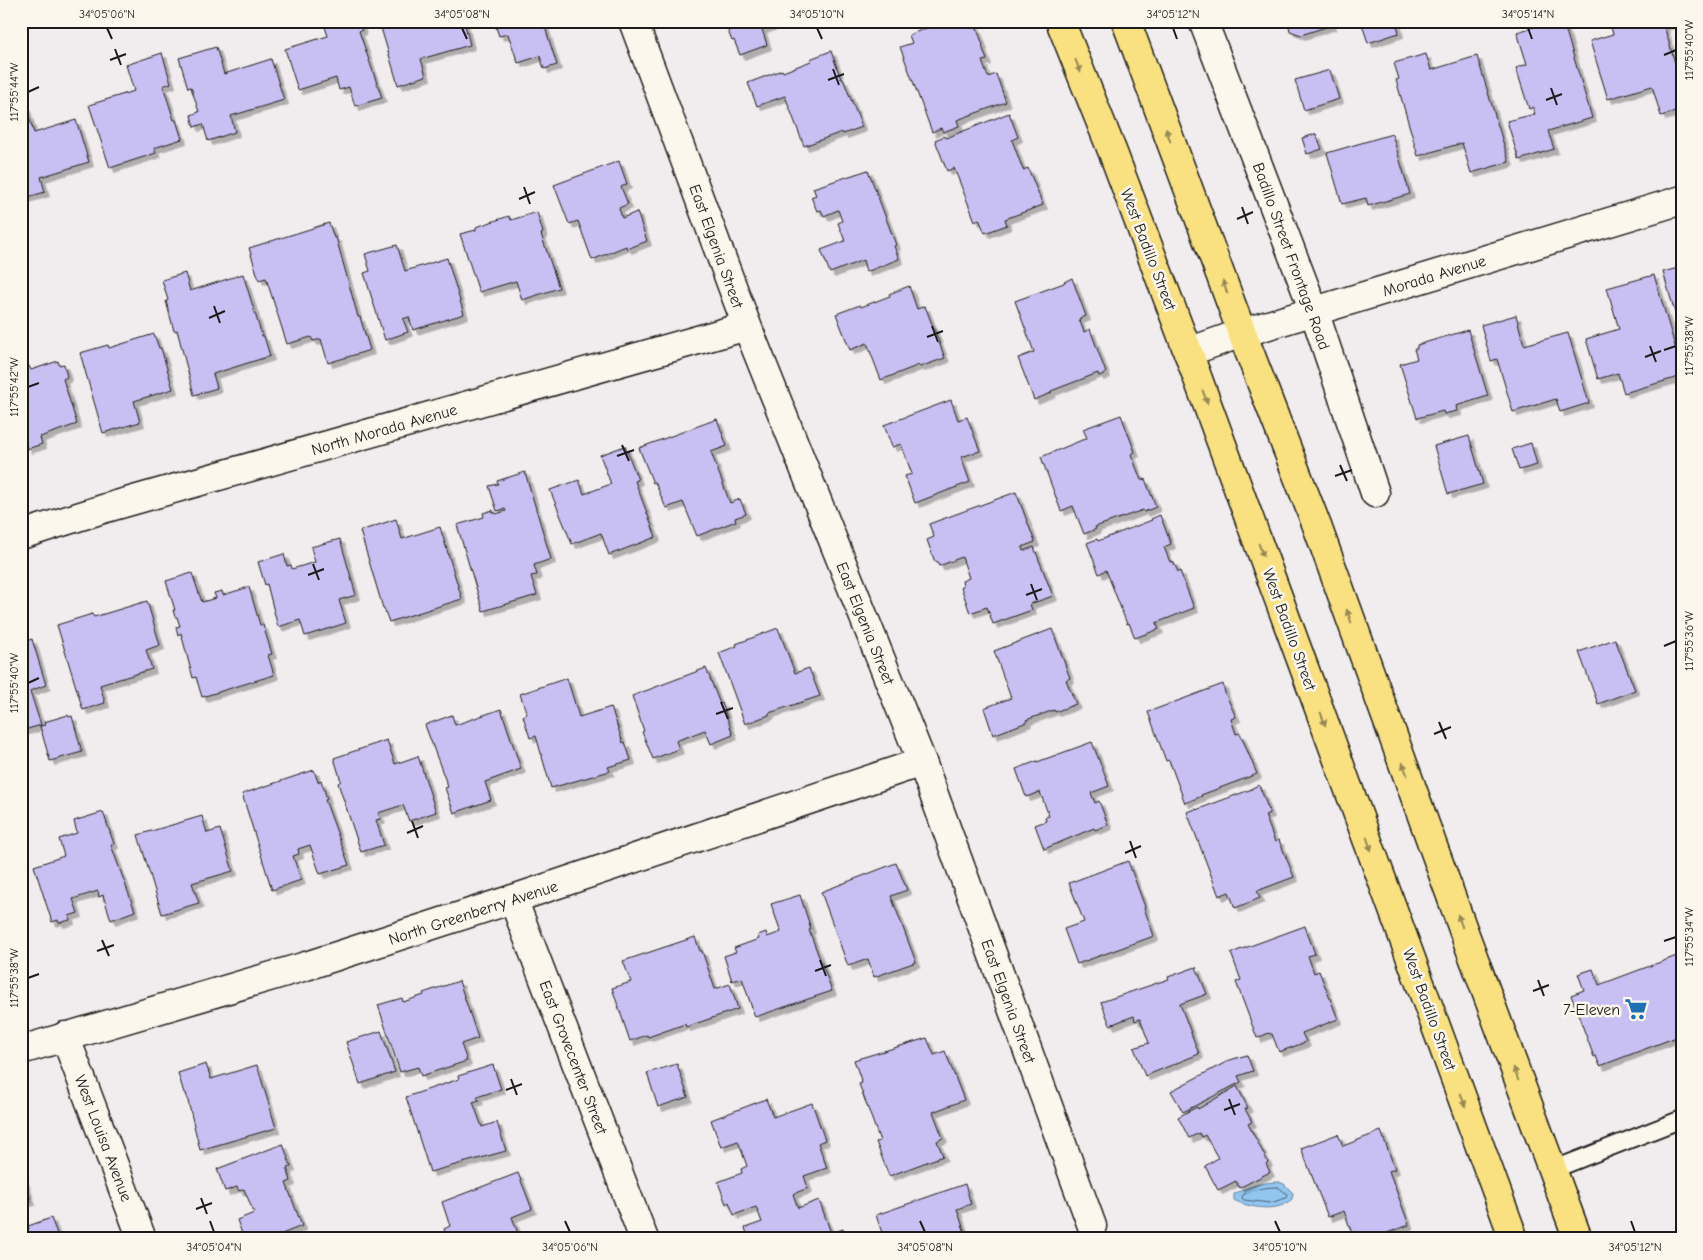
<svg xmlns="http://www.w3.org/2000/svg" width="1703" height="1260" viewBox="0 0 1703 1260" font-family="'Comic Neue',sans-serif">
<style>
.water{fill:#92c6f0;stroke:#63829b}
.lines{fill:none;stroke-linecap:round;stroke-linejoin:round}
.shore{stroke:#4b6071;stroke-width:1}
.building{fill:#c8c0f2;stroke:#1c1c1c;filter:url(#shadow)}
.lane-casing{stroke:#1c1c1c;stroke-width:20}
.street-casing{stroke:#1c1c1c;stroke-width:31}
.primary-casing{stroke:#1c1c1c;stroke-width:31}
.lane{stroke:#fbf7ec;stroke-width:16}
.street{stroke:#fbf7ec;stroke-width:28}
.primary{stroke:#f9e181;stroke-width:28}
.oneway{fill:#968854}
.ticks{fill:none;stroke:#1c1c1c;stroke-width:2}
.labels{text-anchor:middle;stroke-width:5;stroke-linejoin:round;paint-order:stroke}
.street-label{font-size:16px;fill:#1c1c1c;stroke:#fbf7ec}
.poi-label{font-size:16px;fill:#1c1c1c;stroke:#fbf7ec;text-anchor:end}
.neatline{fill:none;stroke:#1c1c1c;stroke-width:2}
.ticks-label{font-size:12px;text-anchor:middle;fill:#1c1c1c}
</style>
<defs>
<filter id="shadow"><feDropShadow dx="4.5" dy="4.5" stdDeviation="0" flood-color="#0004"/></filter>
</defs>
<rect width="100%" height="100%" fill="#f1eced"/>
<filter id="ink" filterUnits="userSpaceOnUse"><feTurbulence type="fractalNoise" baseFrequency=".02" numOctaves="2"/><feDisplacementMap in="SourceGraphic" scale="10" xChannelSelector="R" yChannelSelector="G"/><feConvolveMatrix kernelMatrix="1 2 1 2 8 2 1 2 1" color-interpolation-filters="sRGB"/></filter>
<g filter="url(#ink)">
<path class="water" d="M1279,1182L1284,1184L1293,1193L1292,1199C1279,1213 1249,1208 1234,1200V1194C1249,1186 1263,1182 1279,1182Z"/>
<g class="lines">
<path class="shore" d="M1278,1187L1287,1194L1286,1198L1270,1203L1244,1200L1242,1198L1243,1195C1253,1189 1266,1187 1278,1187Z"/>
</g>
<g class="building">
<path d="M323,21H359L362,30L359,31L382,98L355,106L349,87L339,90L336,78L298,90L285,49L328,36Z"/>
<path d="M379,21H464L470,45L421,59L426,76L398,85Z"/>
<path d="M494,21H543L557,65L544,69L540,56L518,63L508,34L499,36Z"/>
<path d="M724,21H784L762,29L767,45L740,55L734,40L732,41Z"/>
<path d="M944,21H974L983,45L982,46L987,60L982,61L988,77L996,74L1006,102L957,120L959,126L943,132L941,128L932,132L900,47L912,43L909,35Z"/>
<path d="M1288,21H1331L1332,25L1301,35L1290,31Z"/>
<path d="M1361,21H1396L1399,33L1368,43Z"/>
<path d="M1541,21H1563L1592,118L1548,131L1554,149L1519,160L1507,121L1535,114L1533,107L1529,109L1516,68L1527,64L1517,32L1534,27L1533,24Z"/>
<path d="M1609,21H1669V24L1664,26L1678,73L1682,71V110L1661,116L1652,86L1608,99L1590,41L1613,34Z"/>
<path d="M216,47L224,74L271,59L284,100L231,116L235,132L208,141L203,124L194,127L191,115L199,112L191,87L188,88L179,58Z"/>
<path d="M831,51L841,79H843L862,127L843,134L842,132L804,146L785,96L757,106L748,83L782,70L783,72L811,61L810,59Z"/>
<path d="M162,53L171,83L163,86L174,120H176L182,139L154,148L156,153L110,168L89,105L134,91L126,65Z"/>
<path d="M1426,54L1431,70L1477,56L1509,162L1471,173L1462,143L1418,156L1396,80L1399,79L1394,63Z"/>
<path d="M1330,70L1339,99L1304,110L1295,80Z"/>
<path d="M25,104L34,133L76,120L89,162L41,177L45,192L21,199V105Z"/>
<path d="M1009,113L1018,137L1012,140L1023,170L1028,168L1043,205L1005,219L1007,225L985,233L979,219L975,221L954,168L947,171L935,140L945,136L946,138Z"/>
<path d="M1316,134L1322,149L1307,154L1302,138Z"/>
<path d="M1392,134L1410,194L1368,206L1366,198L1342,204L1327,153Z"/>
<path d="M619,161L627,184L621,187L628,204L619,208L622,218L637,212L647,241L627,249L626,246L592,260L578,221L569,224L554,185Z"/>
<path d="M868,170L896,245L894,246L899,259L866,272L863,260L830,273L821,250L845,241L838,223L842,221L838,210L824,216L821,210L817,211L811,197L816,195L813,188Z"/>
<path d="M537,212L543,233L541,234L559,288L522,300L516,281L479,292L460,234L476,230V227L509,216L511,220Z"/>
<path d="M329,223L334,238L336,237L358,317H360L370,350L328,363L321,339L313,341L311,337L287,344L266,278L259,280L249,248Z"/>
<path d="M397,245L405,271L447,258L464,314L413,330L409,317L403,319L408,332L385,340L364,273L370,271L365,254Z"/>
<path d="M1682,267V329L1678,316H1676L1663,272Z"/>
<path d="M185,273L190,291L243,274L262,336H264L270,356L213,374L217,388L194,395L177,330L174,331L166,301L168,300L162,280Z"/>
<path d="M1654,275L1682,370V376L1624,393L1618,373L1598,379L1586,339L1619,329L1607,288Z"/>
<path d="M1072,278L1086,316L1079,319L1084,332L1090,329L1106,373L1099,376L1098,373L1051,391V393L1034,400L1018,358L1034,352L1015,301L1064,283V282Z"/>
<path d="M909,286L917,309L925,306L945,358L920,367L919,365L881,380L867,343L850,350L836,314L860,305L861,307L890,296L889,294Z"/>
<path d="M1516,315L1524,345L1568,333L1589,403L1560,412L1556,399L1513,412L1497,359L1491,361L1481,325Z"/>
<path d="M1468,330L1488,396L1456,406L1457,411L1444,414L1443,411L1417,418L1400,364L1417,359L1414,349H1417V345Z"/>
<path d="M154,334L159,348H161L173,389L134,401L140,422L103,433L80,353L108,345L109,348Z"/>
<path d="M58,361L59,365L64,364L67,377L63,379L77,424L40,437L42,444L27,449L25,441L21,442V368L29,366L31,370Z"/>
<path d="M951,400L958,420L967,417L980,451L961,457L970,482L915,503L905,476L912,474L901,444L892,447L884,425Z"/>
<path d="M1121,415L1135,452L1131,454L1141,480L1145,479L1156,507L1144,512L1143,510L1095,527L1096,529L1084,534L1073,506L1061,511L1041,457L1087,438L1083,429Z"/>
<path d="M717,419L727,446L711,452L730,503L740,499L746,514L735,518L736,521L697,536L683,502L666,508L655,482L653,483L639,448Z"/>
<path d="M1469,436L1483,484L1448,494L1434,446Z"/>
<path d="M1531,443L1537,465L1519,470L1512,449Z"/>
<path d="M625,446L638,480L635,481L656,537L609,555L601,533L572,544L550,490L579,480L584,494L611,484L600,455Z"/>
<path d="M525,472L551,559L534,565L537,575L531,576L537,595L483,611L457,525L484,517L483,513L493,510V513L495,512L496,514L506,511L505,509L497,511L489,486L498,484L497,481Z"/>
<path d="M1016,492L1035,542L1022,547L1023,551L1034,547L1053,596L1030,604L1032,610L993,624L987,607L970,613L961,587L963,586L962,581L969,578L962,557L939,566L937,561L935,562L927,540L934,537L929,524Z"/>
<path d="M1160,515L1171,544L1164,547L1170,562L1173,561L1178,572L1180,571L1194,608L1156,623L1159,629L1135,638L1129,623L1127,624L1106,570L1099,574L1087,543L1097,539L1098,541L1152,520L1151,519Z"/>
<path d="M396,519L402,539L440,527L462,599L389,622L384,608H383L360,531Z"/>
<path d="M340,539L356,595L339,600L346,623L305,636L300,620L278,627L267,584L265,585L258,562L284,554L287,566L291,565L292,569L315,562L311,547Z"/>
<path d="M192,573L202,602L216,598L214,593L222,591L223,595L249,587L260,625H263L272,654L268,655L274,675L202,697L196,677L193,678L181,633L178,635L176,627L180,626L177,617H175L173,610H175L166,581Z"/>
<path d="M147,601L160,645L146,650L152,669L100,685L105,703L83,710L57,625L92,614L94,617Z"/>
<path d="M778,628L795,673L809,668L820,696L769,713V715L745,724L719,653L737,646L736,644Z"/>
<path d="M1052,629L1070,678L1066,680L1076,704L1055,712L1054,710L1026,720L1027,722L993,735L984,708L1011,698L994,651Z"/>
<path d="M32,639L46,685L30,691L41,725L21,731V643Z"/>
<path d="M1615,639L1635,690L1598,704L1579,652Z"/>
<path d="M706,668L720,704L722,703L733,735L711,744L705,730L676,741L679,749L653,759L642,732L644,731L632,696Z"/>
<path d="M567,678L579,717L611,707L623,743L625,742L631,760L608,767L610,771L551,788L536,736L530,738L523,716L527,714L520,694Z"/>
<path d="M1223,684L1225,693L1236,717L1231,719L1236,734L1240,733L1257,774L1201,795L1202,796L1185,803L1169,760L1166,761L1148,712Z"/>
<path d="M501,709L521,769L485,782L491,800L454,813L445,788L448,787L425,725L452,715L455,725Z"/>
<path d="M68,715L69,717L72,716L82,752L50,761L40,726L45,725L44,722Z"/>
<path d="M387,740L395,764L418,756L436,812L409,821L403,805L378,813L381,819L376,820L384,845L361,852L338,783L341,781L334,758Z"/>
<path d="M1092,742L1109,786L1091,793L1095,803L1099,801L1108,825L1095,830L1094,828L1044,849L1035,825L1046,821L1045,817L1049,816L1040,792L1026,797L1016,769L1037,761V762Z"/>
<path d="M314,770L318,782L321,780L327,799L325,800L349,865L320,874L310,845L298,849L299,854L293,856L301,880L272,890L242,794Z"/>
<path d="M1259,785L1270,813L1265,815L1275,842L1279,840L1294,877L1257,891L1260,898L1235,908L1229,892L1219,896L1187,812L1196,809V810L1252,789V788Z"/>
<path d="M103,812L114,844L111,845L135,911L111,920L103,895L99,897L98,891L73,899L78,913L69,916L70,920L59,923L58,920L52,922L34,866L64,856L59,839L77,833L74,821Z"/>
<path d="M202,816L207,833L220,829L233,871L192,883L199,903L162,914L138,835Z"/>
<path d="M1128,861L1145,907L1144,908L1154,936L1077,964L1064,929L1084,922L1069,883Z"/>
<path d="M896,863L907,890L891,896L916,962L874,977L868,959L848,966L821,892Z"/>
<path d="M800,895L811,929L809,930L832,991L755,1017L742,978L732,981L724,956L736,952L734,948L759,939L758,935L766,932L767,937L781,932L771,904Z"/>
<path d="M1305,926L1315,954L1308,956L1314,973L1319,971L1338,1019L1302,1033L1306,1042L1279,1052L1272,1034H1270L1269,1033L1257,1038L1236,982L1241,980L1231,953Z"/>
<path d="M695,937L700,951H702L715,989L730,984L738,1009L686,1027L685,1024L648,1037L647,1035L630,1041L612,988L631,982L623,961Z"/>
<path d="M1682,954V1035L1600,1066L1596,1056L1594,1057L1571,995L1584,990L1578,974L1593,969L1599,985Z"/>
<path d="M1196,967L1207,994L1180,1004L1199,1054L1145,1076L1134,1048L1149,1043L1140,1019L1135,1021L1134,1016L1110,1025L1101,1002L1169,979L1168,977Z"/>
<path d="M459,981L478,1038L461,1044L467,1061L421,1076L418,1067L400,1072L378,1005L402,998L403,1002L424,995L423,993Z"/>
<path d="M381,1031L395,1072L360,1084L346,1042Z"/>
<path d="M927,1038L934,1055L945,1051L964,1100L933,1112L943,1138L937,1141L943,1156L889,1176L876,1142L880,1141L859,1084L862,1083L854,1060Z"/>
<path d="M1247,1055L1253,1071L1238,1076L1241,1082L1183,1112L1171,1091L1230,1060Z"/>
<path d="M206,1064L211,1079L257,1065L276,1128L200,1150L186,1093H184L178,1073Z"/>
<path d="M677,1064L688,1097L658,1107L647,1073Z"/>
<path d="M493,1065L501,1089L477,1097L479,1100L473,1102L482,1127L497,1122L506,1151L430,1172L406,1097L459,1079L458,1076Z"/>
<path d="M1237,1086L1248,1108L1245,1109L1252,1122L1248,1124L1268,1162L1266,1164L1270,1172L1239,1188L1236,1181L1218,1190L1205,1166L1218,1158L1205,1135L1202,1137L1199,1133L1189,1138L1178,1117L1197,1107L1198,1109Z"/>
<path d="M766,1099L773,1117L812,1103L825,1140L818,1143L827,1168L804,1176L808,1188L793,1194L798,1208L819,1200L831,1233L843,1229L846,1239H749L745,1228L762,1222L756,1207L734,1215L729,1202L726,1204L718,1182L742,1173L741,1169L747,1166L738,1141L721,1147L711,1120Z"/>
<path d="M1381,1131L1395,1169L1389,1171L1409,1225L1387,1233L1390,1239H1354L1344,1211L1328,1217L1301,1148L1338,1134L1343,1146Z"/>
<path d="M283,1144L291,1167L287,1168L291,1181L286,1183L302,1226L269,1239H244L237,1220L254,1213L244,1189L239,1191L237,1187L225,1191L217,1169Z"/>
<path d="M21,1170L31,1201L21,1203Z"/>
<path d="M518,1173L532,1209L512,1217L520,1239H447L444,1229L450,1226L442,1202Z"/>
<path d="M965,1184L971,1204L957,1209L967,1239H884L876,1215Z"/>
<path d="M51,1218L59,1239H21V1232L29,1229L28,1226Z"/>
</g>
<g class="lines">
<defs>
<path id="lane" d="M1552,1170L1682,1119"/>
<g id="street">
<path d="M633,21L747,326L922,762L1092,1226"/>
<path d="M1203,21L1314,311L1375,493"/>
<path d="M1188,352L1242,333L1682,200"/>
<path d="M21,535L106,508L747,326"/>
<path d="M513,899L644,1239"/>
<path d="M65,1036L142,1239"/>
<path d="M21,1050L306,966L513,899L922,762"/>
</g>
<g id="primary">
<path d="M1060,21L1113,153L1188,352L1514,1239"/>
<path d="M1126,21L1242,333L1317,526L1464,932L1578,1239"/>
</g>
</defs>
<use href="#lane" class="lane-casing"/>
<use href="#street" class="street-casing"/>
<use href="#primary" class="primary-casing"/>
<use href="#lane" class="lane"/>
<use href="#street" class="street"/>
<use href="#primary" class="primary"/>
</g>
<defs><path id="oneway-solid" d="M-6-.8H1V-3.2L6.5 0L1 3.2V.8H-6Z" transform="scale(1.25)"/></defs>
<g class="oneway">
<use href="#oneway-solid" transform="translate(1078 66) rotate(68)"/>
<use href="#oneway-solid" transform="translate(1168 135) rotate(-110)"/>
<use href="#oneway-solid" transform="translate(1225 287) rotate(-110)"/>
<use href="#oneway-solid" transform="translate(1205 397) rotate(70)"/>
<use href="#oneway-solid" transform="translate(1261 550) rotate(70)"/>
<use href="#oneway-solid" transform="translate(1349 616) rotate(-110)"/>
<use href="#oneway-solid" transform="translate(1323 719) rotate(70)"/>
<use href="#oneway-solid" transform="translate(1405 769) rotate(-110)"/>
<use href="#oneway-solid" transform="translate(1369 844) rotate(70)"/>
<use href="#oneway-solid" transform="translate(1460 921) rotate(-110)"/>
<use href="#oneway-solid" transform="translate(1516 1074) rotate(-110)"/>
<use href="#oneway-solid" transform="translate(1463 1100) rotate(70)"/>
</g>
</g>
<path class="ticks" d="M107,28L112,39M462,28L467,39M817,28L822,39M1173,28L1177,39M1528,28L1532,39M115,49L121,65M1664,55L1676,50M110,60L126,54M833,69L839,85M828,80L844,74M1551,88L1557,105M28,92L39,87M1546,100L1562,94M524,187L530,204M519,199L535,192M1242,207L1248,224M1237,219L1253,212M214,306L220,323M209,318L225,311M932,326L938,342M927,337L943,331M1650,346L1656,362M1664,350L1676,346M1645,357L1661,351M28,387L39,383M622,445L629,461M617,456L634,450M1340,465L1347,481M1335,476L1352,470M313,564L319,580M308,575L324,569M1031,584L1037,600M1026,595L1042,589M1664,646L1676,641M28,683L39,678M721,702L728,719M716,714L733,708M1439,722L1446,739M1434,734L1451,727M412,821L418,838M407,833L423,826M1130,841L1136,858M1125,853L1141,846M102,940L109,956M1664,941L1676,937M97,951L114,945M820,960L826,976M815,971L831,965M28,978L39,974M1538,980L1544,996M1533,991L1549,985M511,1079L517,1095M506,1090L522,1084M1229,1099L1235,1115M1224,1110L1240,1104M201,1198L207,1214M196,1209L212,1203M210,1221L214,1232M565,1221L570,1232M920,1221L925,1232M1275,1221L1280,1232M1631,1221L1635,1232"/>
<defs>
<symbol id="supermarket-bare" viewBox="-9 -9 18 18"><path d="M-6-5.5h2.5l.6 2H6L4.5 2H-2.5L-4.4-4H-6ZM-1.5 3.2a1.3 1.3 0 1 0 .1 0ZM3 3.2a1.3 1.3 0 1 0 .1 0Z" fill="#1f6fb2" stroke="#fbf7ec" stroke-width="2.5" paint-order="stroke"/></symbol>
</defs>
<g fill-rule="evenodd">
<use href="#supermarket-bare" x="1620" y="993" width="32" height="32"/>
</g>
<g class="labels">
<g class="street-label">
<text transform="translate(717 246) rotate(70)" y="6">East Elgenia Street</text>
<text transform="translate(1149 249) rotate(69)" y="6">West Badillo Street</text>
<text transform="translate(1292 256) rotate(70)" y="6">Badillo Street Frontage Road</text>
<text transform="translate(1434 275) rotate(-17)" y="6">Morada Avenue</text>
<text transform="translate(384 429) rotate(-16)" y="6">North Morada Avenue</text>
<text transform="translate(866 623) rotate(68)" y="6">East Elgenia Street</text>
<text transform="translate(1290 629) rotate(70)" y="6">West Badillo Street</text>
<text transform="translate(473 912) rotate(-18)" y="6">North Greenberry Avenue</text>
<text transform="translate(1009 1001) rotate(70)" y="6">East Elgenia Street</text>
<text transform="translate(1430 1009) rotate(70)" y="6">West Badillo Street</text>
<text transform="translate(574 1057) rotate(69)" y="6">East Grovecenter Street</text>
<text transform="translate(104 1138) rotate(69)" y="6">West Louisa Avenue</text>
</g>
<g class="poi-label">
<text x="1620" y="1015">7-Eleven</text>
</g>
</g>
<rect width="1703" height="1260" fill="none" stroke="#fbf7ec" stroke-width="55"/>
<rect x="28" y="28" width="1648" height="1204" class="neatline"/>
<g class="ticks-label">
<text x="107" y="18">34°05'06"N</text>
<text x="462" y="18">34°05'08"N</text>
<text x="817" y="18">34°05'10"N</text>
<text x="1173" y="18">34°05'12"N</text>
<text x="1528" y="18">34°05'14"N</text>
<text transform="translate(1689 50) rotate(-90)" y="4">117°55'40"W</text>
<text transform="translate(14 92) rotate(-90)" y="4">117°55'44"W</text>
<text transform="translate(1689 346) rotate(-90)" y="4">117°55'38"W</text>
<text transform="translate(14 387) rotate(-90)" y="4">117°55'42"W</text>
<text transform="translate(1689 641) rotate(-90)" y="4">117°55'36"W</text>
<text transform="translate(14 683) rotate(-90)" y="4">117°55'40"W</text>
<text transform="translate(1689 937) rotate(-90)" y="4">117°55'34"W</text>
<text transform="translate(14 978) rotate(-90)" y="4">117°55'38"W</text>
<text x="214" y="1251">34°05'04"N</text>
<text x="570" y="1251">34°05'06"N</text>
<text x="925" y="1251">34°05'08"N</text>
<text x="1280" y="1251">34°05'10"N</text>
<text x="1635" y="1251">34°05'12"N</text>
</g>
</svg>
